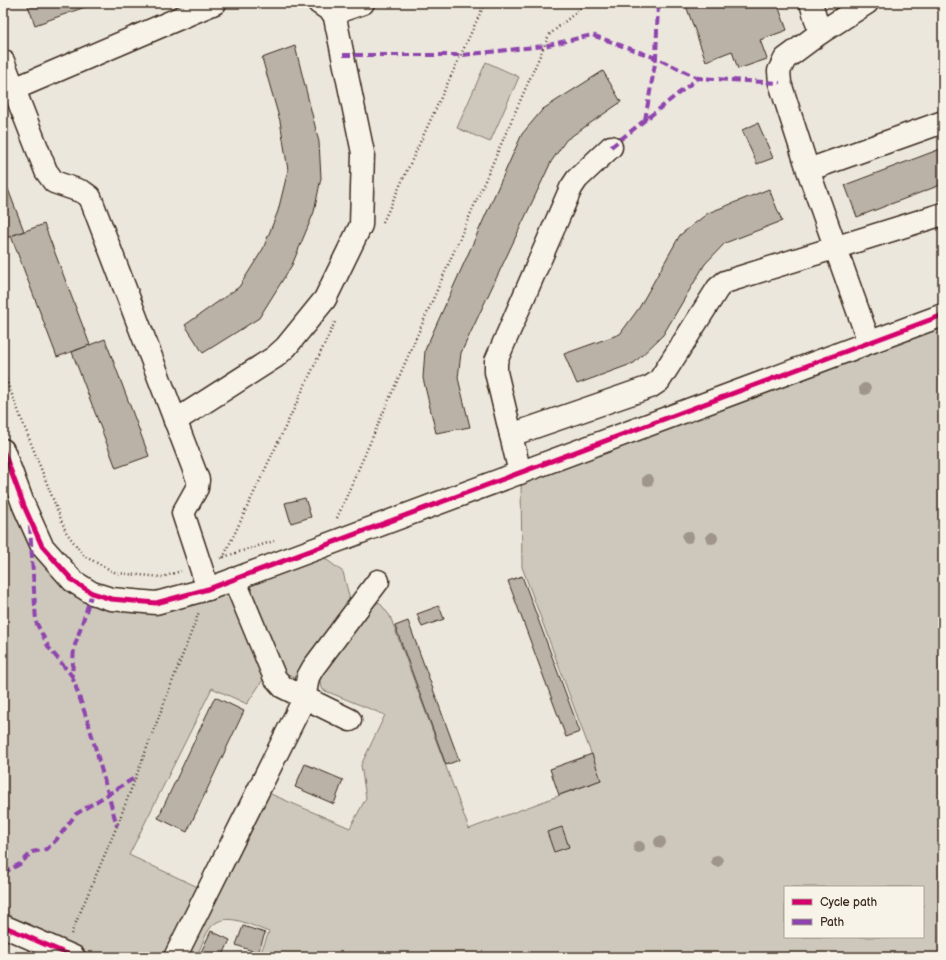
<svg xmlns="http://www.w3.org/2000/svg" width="946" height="960" viewBox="0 0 946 960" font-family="'Balsamiq Sans',sans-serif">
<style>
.green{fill:#cec8bc;stroke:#84796d;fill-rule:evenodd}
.building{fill:#bab2a7;stroke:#3b2a1e}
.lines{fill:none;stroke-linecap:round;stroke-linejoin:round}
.minor-casing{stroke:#3b2a1e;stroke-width:25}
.path{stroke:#3b2a1e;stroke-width:2.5;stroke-dasharray:1 3;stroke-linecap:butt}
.minor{stroke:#f7f3e8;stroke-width:22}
.quiet{stroke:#8e44ad;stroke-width:4;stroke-dasharray:8 4;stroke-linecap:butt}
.cycleway-casing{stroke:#f7f3e8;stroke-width:8}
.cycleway{stroke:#d6006c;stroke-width:5}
.tree{fill:#9f958a}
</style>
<rect width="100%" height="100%" fill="#ece7dc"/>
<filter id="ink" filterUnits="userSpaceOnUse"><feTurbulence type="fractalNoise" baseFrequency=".025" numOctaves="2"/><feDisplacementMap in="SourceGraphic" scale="8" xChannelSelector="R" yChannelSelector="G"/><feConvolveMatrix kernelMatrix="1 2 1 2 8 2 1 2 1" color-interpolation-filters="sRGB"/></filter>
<g filter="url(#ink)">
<g class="green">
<path d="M486,62L519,77L490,142L457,128Z"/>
<path d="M943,327V957H259L269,932C251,926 226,910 211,927C205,934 202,945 198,953L203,956L202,957H183L266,792L350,828L366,798L361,765L385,715L323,690L318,676L370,608L379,602L390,616L469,829L601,780L522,567L521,484ZM785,887H923V937H785Z"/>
<path d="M3,478L67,589L87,603L111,609L226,593L234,600L266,675L247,704L212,688L129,855L200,888L165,957H95L3,914Z"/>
<path d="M323,557L343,572L349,596L350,610L297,678L276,669L246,586Z"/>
</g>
<g class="building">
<path d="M27,3H96L35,25Z"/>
<path d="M612,3H634L614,8Z"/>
<path d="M685,3H777L787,30L760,40L767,59L738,69L732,51L706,61Z"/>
<path d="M295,46L319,142L321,178L314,212L292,265L259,318L203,353L185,325L239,287L263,249L278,211L288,170L280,121L262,58Z"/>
<path d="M603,71L621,102L566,140L551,162L461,353L458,378L470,427L436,433L423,378L425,350L522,134L543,109Z"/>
<path d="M758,123L773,158L757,164L742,130Z"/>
<path d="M943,148V184L857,217L845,185Z"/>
<path d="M3,176L24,231L3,239Z"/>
<path d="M769,189L782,221L725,243L705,264L663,335L634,363L577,384L564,354L620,334L639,308L680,235L708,213Z"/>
<path d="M44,224L90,345L57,357L11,236Z"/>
<path d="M105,339L149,456L116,468L72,352Z"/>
<path d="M3,492L8,494L3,506Z"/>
<path d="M305,498L311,517L291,523L285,503Z"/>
<path d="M522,576L580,732L566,737L508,581Z"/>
<path d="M439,606L444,619L422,627L417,614Z"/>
<path d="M408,621L459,760L446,765L395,626Z"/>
<path d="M215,697L244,711L187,832L158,818Z"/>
<path d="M592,754L601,780L559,795L550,769Z"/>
<path d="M305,764L343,780L334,804L295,787Z"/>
<path d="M562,827L569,847L554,852L547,832Z"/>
<path d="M243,926L265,933L258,953L236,945Z"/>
<path d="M211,931L230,940L222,957H204L206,954L201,952Z"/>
</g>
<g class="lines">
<defs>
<g id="minor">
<path d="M319,3L334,13L363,3"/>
<path d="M811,3L820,33"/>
<path d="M867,3L820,33L785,59L779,71L780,83L808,170L869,342"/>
<path d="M3,61L46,171L54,182L83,192L90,197L198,480L197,488L183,513L208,589"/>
<path d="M14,89L215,3"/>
<path d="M808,170L943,122"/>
<path d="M175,421L275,357L286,347L325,299L361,225L363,153L334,13"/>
<path d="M511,435L650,387L659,381L718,288L725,282L943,214"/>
<path d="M3,450L24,506L42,546L73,581L92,593L111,599L156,603L208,589L943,315"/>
<path d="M520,473L496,372V361L571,188L577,179L611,147"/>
<path d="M234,579L275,678L283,687L350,720"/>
<path d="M3,926L74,957"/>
<path d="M175,957L304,699L308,677L313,668L378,581"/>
</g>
</defs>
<use href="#minor" class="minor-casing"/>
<g class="path">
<path d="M383,222L485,3"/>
<path d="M3,372L66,532L84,556L116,573L163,577L181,571"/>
<path d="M337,518L549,35L587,3"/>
<path d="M220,558L274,541"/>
<path d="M223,558L336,320"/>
<path d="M71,934L117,826L199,612"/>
</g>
<use href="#minor" class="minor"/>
<g class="quiet">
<path d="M343,55H462L544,46L592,35L656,58L698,78"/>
<path d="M645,120L656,58L658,3"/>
<path d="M611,147L698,78L780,83"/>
<path d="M30,526L36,622L49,648L72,676"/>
<path d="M92,593L74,648L72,676L89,725L117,826"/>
<path d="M3,873L20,864L32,852L47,849L57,839L76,814L136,777"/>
</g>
<defs>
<g id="cycleway">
<path d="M3,450L24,506L42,546L73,581L92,593L111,599L156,603L208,589L943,315"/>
<path d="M3,926L74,957"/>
</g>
</defs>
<use href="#cycleway" class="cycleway-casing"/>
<use href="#cycleway" class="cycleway"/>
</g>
<g class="tree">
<circle cx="865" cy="389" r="6"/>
<circle cx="648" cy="480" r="6"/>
<circle cx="688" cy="537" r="6"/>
<circle cx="712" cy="538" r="6"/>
<circle cx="660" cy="842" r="6"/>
<circle cx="639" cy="847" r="6"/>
<circle cx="717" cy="861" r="6"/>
</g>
</g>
<rect width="946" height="960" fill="none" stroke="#f7f3e8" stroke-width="16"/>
<rect x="8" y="8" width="930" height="944" fill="none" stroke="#3b2a1e" stroke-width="1.5" filter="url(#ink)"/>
<rect x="784" y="886" width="140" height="52" fill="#f7f3e8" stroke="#aca397"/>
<rect x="792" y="899" width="20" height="6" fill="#d6006c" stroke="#aca397"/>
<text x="820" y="906" font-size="12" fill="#3b2a1e">Cycle path</text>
<rect x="792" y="919" width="20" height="6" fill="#8e44ad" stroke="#aca397"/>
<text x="820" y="926" font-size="12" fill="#3b2a1e">Path</text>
</svg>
